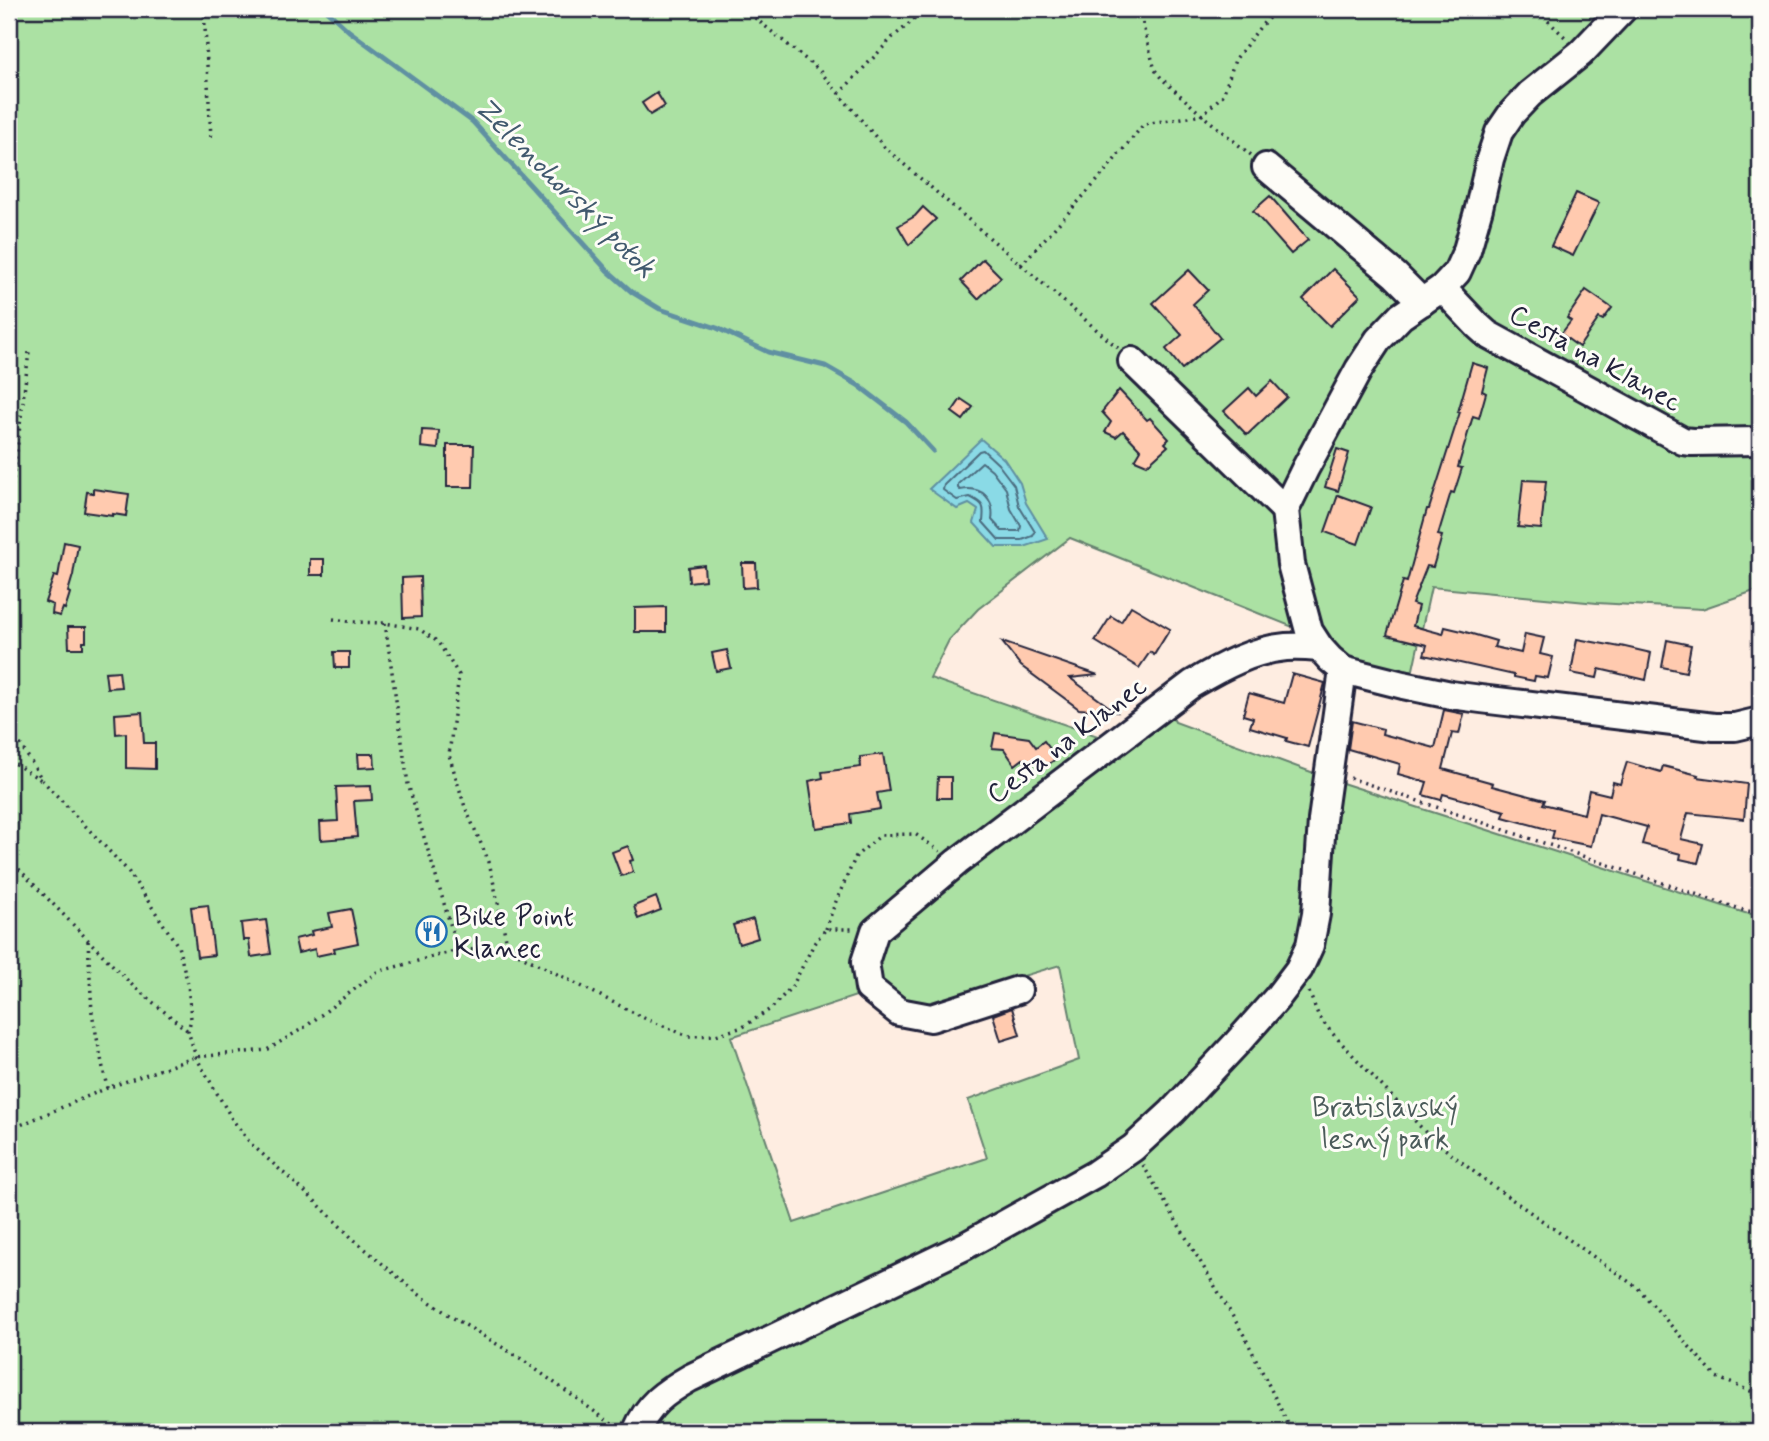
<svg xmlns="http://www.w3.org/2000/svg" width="1769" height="1441" viewBox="0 0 1769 1441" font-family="Mynerve,sans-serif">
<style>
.green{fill:#abe1a3;stroke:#66826f;stroke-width:2;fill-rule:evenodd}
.water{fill:#8adae6;stroke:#6090a2;stroke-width:2}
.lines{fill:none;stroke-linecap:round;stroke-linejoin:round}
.shore{stroke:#4c6c7f;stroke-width:2}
.stream{stroke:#6090a2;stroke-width:5}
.building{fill:#ffcaaf;stroke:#22223b;stroke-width:2}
.minor-casing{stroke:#22223b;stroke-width:32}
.path{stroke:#22223b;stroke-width:3.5;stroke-dasharray:2 5;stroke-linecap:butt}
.minor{stroke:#fdfcf7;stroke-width:26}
.labels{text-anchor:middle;stroke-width:6;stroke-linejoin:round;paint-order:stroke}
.street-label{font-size:28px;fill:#22223b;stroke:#fdfcf7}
.poi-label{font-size:28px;fill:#22223b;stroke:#fdfcf7;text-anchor:start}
.park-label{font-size:28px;fill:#4b5b5a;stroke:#fdfcf7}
.water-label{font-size:30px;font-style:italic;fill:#41596e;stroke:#fdfcf7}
</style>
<rect width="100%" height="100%" fill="#feede1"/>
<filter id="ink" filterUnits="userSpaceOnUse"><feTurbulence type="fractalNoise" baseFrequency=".0143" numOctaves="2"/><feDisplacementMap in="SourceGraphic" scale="14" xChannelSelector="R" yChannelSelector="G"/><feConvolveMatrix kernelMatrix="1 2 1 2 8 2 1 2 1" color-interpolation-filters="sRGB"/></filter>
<g filter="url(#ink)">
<path class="green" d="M9,9H1760V589L1702,609L1597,603L1431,587L1412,674L1343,670L1298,629L1070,538L978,609L949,640L930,678L1115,742L1166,703L1175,722L1333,780L1745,913L1760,915V1432H9ZM1060,965L1079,1060L968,1100L987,1158L794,1223L731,1037L865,993L939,1024L932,1003Z"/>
<path class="water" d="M981,439L1004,459L1020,483L1026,503L1048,539L1024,547H996L974,523L978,510L969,504L957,509L929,489Z"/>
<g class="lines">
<g class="shore">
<path d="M983,450L998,464L1014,485L1019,506L1035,532L1033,536L1022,540H999L983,522C984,507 986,505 970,497L957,500L943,490L944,485L979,451Z"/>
<path d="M982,462L992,470L1006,489L1011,509L1021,526L1020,531H1002L992,520C995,499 982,485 960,490L958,488V484Z"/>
</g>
<path class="stream" d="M325,9L349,31L473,122L607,270L632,292L660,309L717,328L768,352L825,366L858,385L906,422L933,451"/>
</g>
<g class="building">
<path d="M657,93L665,106L650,115L642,103Z"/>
<path d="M1576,193L1599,203L1573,256L1551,246Z"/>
<path d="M1270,196L1308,240L1291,254L1253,211Z"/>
<path d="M923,207L936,219L909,245L898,226L915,216Z"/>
<path d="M983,259L1001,277L978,299L961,281Z"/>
<path d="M1333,269L1360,296L1330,326L1303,299Z"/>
<path d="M1189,270L1208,290L1193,304L1220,338L1182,369L1166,349L1182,335L1153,303Z"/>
<path d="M1586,290L1612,308L1603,320L1599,318L1579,347L1561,334L1571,321L1567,318Z"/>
<path d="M1472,363L1488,368L1482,391L1486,393L1479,418L1473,416L1458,467L1462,468L1454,493L1451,492L1438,535L1442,536L1433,567L1427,566L1412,604L1418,606L1413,626L1443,634L1445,627L1462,631L1496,641L1494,647L1521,653L1525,634L1544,638L1540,654L1553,657L1548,678L1535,676L1534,681L1514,677V675L1424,655L1427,645L1387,635L1403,581L1407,582L1427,509H1429L1460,412H1458Z"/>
<path d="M1272,381L1287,397L1247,435L1224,411L1249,388L1256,396Z"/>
<path d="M1119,390L1147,420L1150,418L1169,439L1165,443L1168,446L1147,465L1135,460L1141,450L1123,431L1116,437L1105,432L1111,422L1102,412Z"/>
<path d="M961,399L973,407L963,420L952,412Z"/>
<path d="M422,430L439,431L438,449L421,447Z"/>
<path d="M447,445H474L473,487H447Z"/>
<path d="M1337,449L1349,453L1338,491L1325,487Z"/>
<path d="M1523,480L1546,481L1541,529L1518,527Z"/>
<path d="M93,489L129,494L126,516L113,514V516L84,512L87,492L93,493Z"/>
<path d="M1338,495L1371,507L1358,544L1325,532Z"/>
<path d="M64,542L78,545L73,575L68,592L70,593L65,609L63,608L60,616L52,614L53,605L45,602L54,576L58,577Z"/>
<rect x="310" y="559" width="14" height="16"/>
<path d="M742,563H756L757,587L743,588Z"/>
<path d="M704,565L705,580L689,582L688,567Z"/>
<path d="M420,577L421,617L403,618L402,578Z"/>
<path d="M1131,606L1170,629L1154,655L1150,652L1139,668L1095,641L1111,616L1121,622Z"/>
<path d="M666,607V632H635V608Z"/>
<path d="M68,627H86V642H83V648H69Z"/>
<path d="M1577,639L1620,647L1621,646L1651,653L1646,680L1599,669L1597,678L1571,673Z"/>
<path d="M1667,640L1691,645L1686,672L1662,667Z"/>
<path d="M1002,642L1098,675L1070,678L1116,712L1079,709L1021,666Z"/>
<path d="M727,650L731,668L716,671L712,653Z"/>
<path d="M334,652H349V668H335Z"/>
<path d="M119,671L121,687L107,688L105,672Z"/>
<path d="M1292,674L1325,683L1308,747L1286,741L1287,738L1250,727L1253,718L1243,715L1249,693L1284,703Z"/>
<path d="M1444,710L1464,714L1459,734L1452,733L1443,769L1493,783L1492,786L1545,800L1543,804L1584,814L1589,790L1610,795L1613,782L1620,784L1627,762L1661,772L1663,766L1698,775L1697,777L1747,784L1744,819L1688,813L1681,839L1703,844L1698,863L1680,859L1681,854L1642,844L1647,827L1599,814L1591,846L1552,838L1554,831L1503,817L1505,811L1443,794L1441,800L1423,795L1427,782L1398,774L1400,764L1348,749L1352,721L1383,729L1382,734L1435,748Z"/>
<path d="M142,712L144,743H155V769L126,768V733L116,734L115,714Z"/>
<path d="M995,733L1029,738L1036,747L1044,741L1057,758L1042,769L1036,762L1029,767L1023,759L1015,765L1004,749L992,748Z"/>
<path d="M358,754H374L375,767L359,768Z"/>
<path d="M883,754L889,791L877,793L880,809L850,814L851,823L816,828L809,781L823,778L822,772L861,767L860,757Z"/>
<path d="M938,777H951V798H937Z"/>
<path d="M371,786L372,800L354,801L357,837L321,840L320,822L338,821L336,787Z"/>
<path d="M628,846L633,860L630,861L633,872L621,876L612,852Z"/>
<path d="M656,897L661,910L638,919L634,906Z"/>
<path d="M208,905L214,955L197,957L191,907Z"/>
<path d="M351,909L358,943L334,948L335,952L316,956L315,949L298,953L295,939L312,935L311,931L332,927L329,913Z"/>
<path d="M753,919L758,938L739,944L733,925Z"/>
<path d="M266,920L271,954L251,957L249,940H243L241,923Z"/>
<path d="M1012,1008L1020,1035L1001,1041L993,1015Z"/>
</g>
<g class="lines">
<defs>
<g id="minor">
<path d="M1623,9L1581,53L1530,94L1512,113L1499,132L1490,159L1479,208L1467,250L1457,272L1442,288L1401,316L1378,340L1359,369L1305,469L1285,510L1291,564L1309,631L1320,648L1330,659L1343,670L1403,685L1451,695L1481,699L1714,727H1735L1760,721"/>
<path d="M1266,167L1395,275L1422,302"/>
<path d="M1442,288L1477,325L1487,334L1683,441L1692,442L1760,441"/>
<path d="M1132,361L1285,510"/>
<path d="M1018,990L931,1018L899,1012L869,988L865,962L875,931L957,862L1192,684C1221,667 1252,650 1286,647C1297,646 1309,647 1320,648"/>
<path d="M636,1432C648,1404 664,1393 690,1378L965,1246L1095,1174L1133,1148L1172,1112L1237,1043L1277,998L1299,969L1310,945L1316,914L1322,820L1343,670"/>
</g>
</defs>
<use href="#minor" class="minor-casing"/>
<g class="path">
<path d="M204,9L211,138"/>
<path d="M744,9L819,70L885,148L1118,348"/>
<path d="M1142,9L1143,26L1155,70L1162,79L1202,115L1251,155"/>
<path d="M1541,9L1545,18L1567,39"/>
<path d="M839,94L893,37L927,9"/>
<path d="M1021,265L1097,181L1144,124L1202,115L1223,95L1235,60L1260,27L1277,9"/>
<path d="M9,514L29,352"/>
<path d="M333,619L353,622L385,623L419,629L438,642L459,675L449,755L465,807L489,862L508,948"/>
<path d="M385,623L408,784L458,950"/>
<path d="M9,726L43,781L128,871L178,946L188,984L191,1019L188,1031L196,1057L232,1119L251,1144L314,1200L352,1238L417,1293L452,1317L520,1358L616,1427"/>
<path d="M9,760L41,780"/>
<path d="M1350,778L1746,911L1760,912"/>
<path d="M9,859L133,986L188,1031"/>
<path d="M826,929L834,906L856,856L881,835L915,834L940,851"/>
<path d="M88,941L92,1013L107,1088"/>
<path d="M1309,992L1319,1017L1332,1033L1431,1138L1483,1179L1638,1288L1716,1377L1760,1395"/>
<path d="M9,1130L107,1088L196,1057L267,1050L305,1027L377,972L458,950L508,949L644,1018L688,1036L716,1035L743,1027L772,1008L793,985L815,942L826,929H855"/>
<path d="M1143,1165L1245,1337L1292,1432"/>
</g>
<use href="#minor" class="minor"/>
</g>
</g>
<defs>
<symbol id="restaurant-ring" viewBox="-11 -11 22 22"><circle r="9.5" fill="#fdfcf7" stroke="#1f6fb2" stroke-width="1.5"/><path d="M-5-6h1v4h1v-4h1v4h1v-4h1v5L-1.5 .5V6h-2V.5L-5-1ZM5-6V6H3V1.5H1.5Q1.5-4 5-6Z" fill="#1f6fb2"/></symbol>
</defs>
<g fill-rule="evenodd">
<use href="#restaurant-ring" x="414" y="914" width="35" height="35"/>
</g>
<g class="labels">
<g class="street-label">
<text transform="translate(1596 357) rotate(29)" y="10">Cesta na Klanec</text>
<text transform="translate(1066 739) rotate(-37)" y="10">Cesta na Klanec</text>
</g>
<g class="poi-label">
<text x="454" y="925">Bike Point<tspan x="454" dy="32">Klanec</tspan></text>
</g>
<g class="park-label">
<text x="1385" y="1116">Bratislavský<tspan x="1385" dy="32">lesný park</tspan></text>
</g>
<g class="water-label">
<text transform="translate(566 187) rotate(45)" y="10">Zelenohorský potok</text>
</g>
</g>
<rect width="1769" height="1441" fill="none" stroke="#fdfcf7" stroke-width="35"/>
<rect x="18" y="18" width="1734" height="1406" fill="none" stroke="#22223b" stroke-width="2.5" filter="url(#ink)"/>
</svg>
